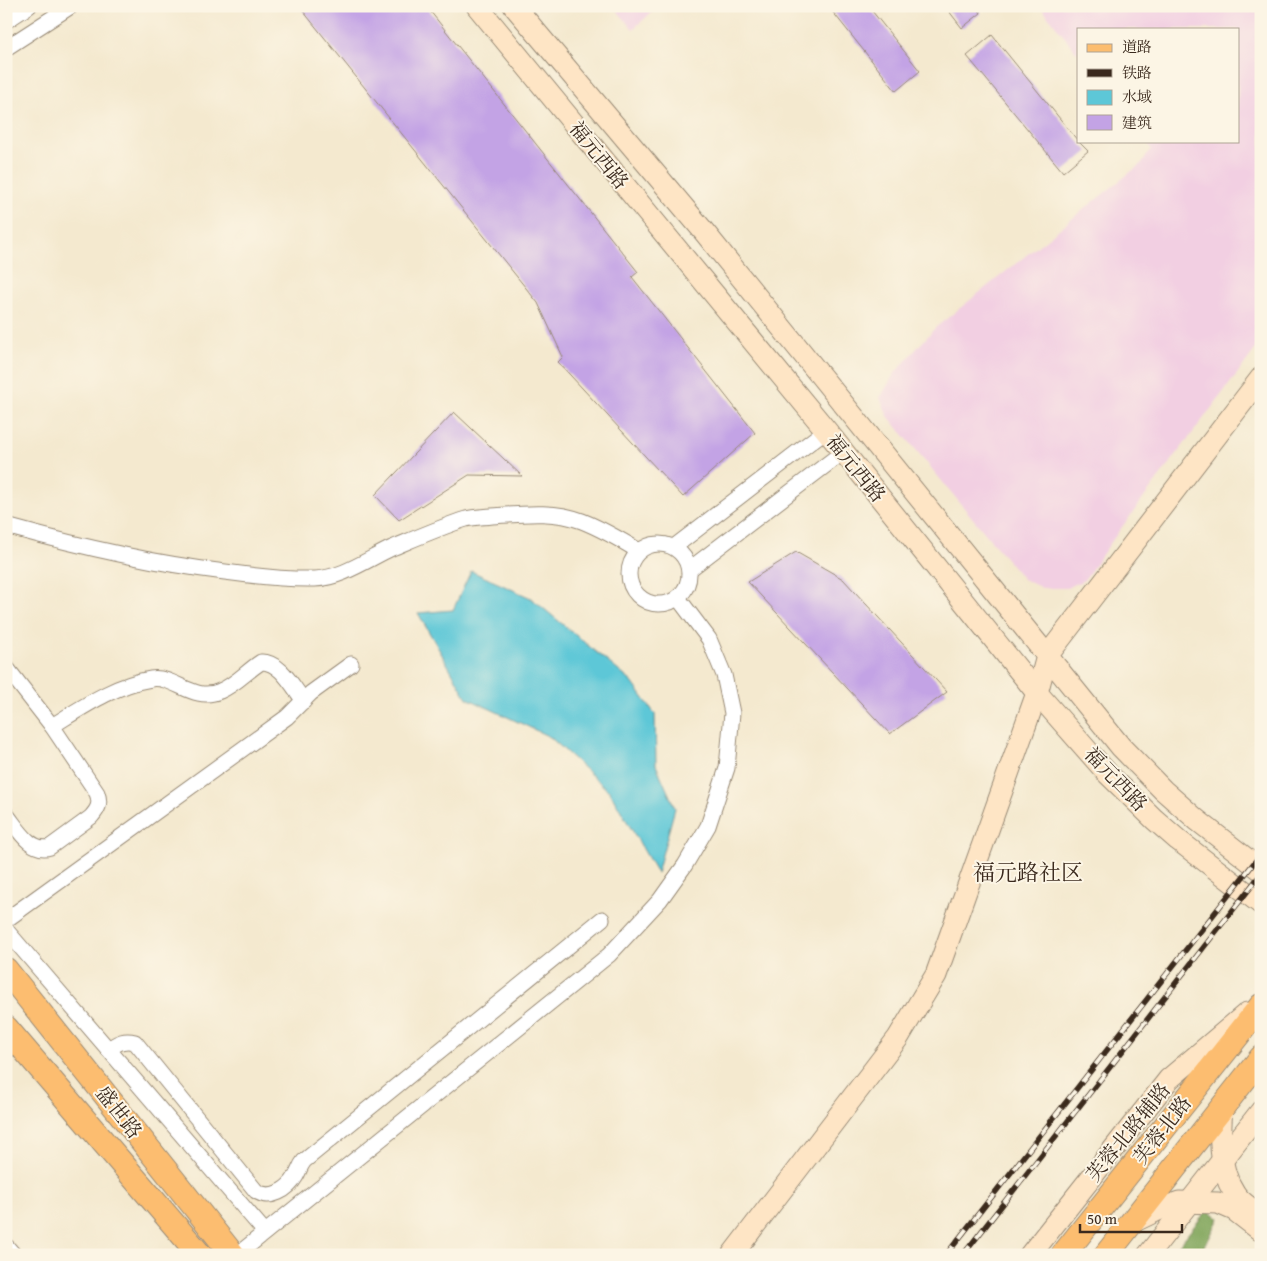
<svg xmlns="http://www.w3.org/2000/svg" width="1267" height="1261" viewBox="0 0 1267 1261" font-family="'Gentium Book Plus','Noto Serif SC',serif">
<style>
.built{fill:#f2cfe2}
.forest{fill:#81a65c;stroke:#5e683d}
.water{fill:#5dc7d7;stroke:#4c787a}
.building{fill:#c3a3e5}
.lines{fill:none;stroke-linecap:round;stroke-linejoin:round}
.street-casing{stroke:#988a76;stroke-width:17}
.secondary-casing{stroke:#988a76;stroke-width:23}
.primary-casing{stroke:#988a76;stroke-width:26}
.street{stroke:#fff;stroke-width:15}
.secondary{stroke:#fee5c5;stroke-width:21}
.primary{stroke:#fcbd6f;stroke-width:24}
.rail-casing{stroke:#3b2a1e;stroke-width:5.5}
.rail{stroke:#fcf5e5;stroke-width:4;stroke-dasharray:11;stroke-linecap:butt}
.labels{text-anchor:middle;stroke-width:4;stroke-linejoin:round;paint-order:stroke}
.street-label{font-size:20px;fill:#3b2a1e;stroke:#fcf5e5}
.quarter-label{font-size:22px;fill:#3b2a1e;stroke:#fcf5e5}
</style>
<rect width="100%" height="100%" fill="#fcf5e5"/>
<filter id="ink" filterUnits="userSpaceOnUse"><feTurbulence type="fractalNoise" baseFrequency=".02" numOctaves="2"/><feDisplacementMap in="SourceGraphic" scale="10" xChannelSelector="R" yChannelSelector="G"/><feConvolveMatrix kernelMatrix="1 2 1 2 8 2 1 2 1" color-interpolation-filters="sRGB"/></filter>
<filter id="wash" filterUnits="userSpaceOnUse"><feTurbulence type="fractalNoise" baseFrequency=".0096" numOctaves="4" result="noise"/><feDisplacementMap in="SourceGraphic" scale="20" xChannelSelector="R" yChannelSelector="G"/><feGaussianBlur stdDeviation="1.12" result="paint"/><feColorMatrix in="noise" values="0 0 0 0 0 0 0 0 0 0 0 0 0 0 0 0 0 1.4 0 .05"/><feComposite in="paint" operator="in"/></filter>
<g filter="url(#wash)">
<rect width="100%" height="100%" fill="#f4e9cf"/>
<g class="built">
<path d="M613,6H659L633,29Z"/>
<path d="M1040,6H1261V342L1119,531L1084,580L1067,588H1042L1023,579L888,416L880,398L894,374L935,328L1142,163L1151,149L1147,141H1238V29H1078V54Z"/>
</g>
<path class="forest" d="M1208,1209L1219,1218L1201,1255H1171Z"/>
<path class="water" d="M471,571L531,598L632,682L655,714L656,765L675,808L657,873L610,792L550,737L467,698L418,613L453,610Z"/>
<g id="blocks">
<g class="building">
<path d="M299,6H426L638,272L632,277L755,433L683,497L558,362L563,357L538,303Z"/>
<path d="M828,6H868L920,71L896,91Z"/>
<path d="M945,6H976L981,13L962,28Z"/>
<path d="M992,35L1078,141L1088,151L1063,172L967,56Z"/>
<path d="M454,412L522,476L469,475L399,520L375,495Z"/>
<path d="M796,552L843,579L947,692L890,734L748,582Z"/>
</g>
</g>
</g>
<g filter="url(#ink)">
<use href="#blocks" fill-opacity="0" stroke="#988a76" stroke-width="1"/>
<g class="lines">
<defs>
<g id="street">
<path d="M6,21L29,6"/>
<path d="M6,48L71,6"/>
<path d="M6,526C78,546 150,563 225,572C254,576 285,580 315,579C342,578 368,559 392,548C416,538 441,527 466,519C474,517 484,517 492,516C522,514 554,510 582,521C602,529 621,540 639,551"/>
<circle cx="659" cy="574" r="30"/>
<path d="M674,547L826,430"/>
<path d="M690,569L843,452"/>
<path d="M6,667L52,726L97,793C101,804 98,809 91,817L50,847C30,853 17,827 6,814"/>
<path d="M52,726C83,707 114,685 151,679C174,675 193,703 220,691C235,685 247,671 261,662C280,661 293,687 304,701"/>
<path d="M6,920L287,717L311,693L351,664"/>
<path d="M6,930L265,1232"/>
<path d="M108,1049C118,1043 123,1039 135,1042L256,1191C270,1201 288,1190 296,1176C299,1171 300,1166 304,1161L602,919"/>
<path d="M6,1246L14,1255"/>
<path d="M237,1255L609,955L660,900L685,865L708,826L727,768L732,713L724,675L709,639L678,598"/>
</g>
<g id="secondary">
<path d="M477,6L826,430L1037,693L1108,774L1154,819L1178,840L1261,904"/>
<path d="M514,6L701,228L1121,747L1163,790L1197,820L1261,870"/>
<path d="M1222,1107C1220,1134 1218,1168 1234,1192C1239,1201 1248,1206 1257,1213"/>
<path d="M1131,1223L1160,1209L1179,1202L1218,1203L1234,1210L1261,1231"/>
<path d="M732,1255L898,1038L936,975L1037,693L1047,656L1261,378"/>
<path d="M1030,1255L1169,1079L1247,1013"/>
<path d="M1148,1255L1261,1111"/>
</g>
<g id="primary">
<path d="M6,970L233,1255"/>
<path d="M6,1028L200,1255"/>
<path d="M1063,1255L1261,1006"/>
<path d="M1106,1255L1261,1058"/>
</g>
</defs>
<use href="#street" class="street-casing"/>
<use href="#secondary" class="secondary-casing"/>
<use href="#primary" class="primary-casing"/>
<use href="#street" class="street"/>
<use href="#secondary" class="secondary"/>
<use href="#primary" class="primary"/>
<defs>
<g id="rail">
<path d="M946,1255L1261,854"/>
<path d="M963,1255L1261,874"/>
</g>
</defs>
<use href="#rail" class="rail-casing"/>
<use href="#rail" class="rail"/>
</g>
</g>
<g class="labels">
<g class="street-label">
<text transform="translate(599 155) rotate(51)" y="7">福元西路</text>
<text transform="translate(856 468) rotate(51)" y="7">福元西路</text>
<text transform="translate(1116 779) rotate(46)" y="7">福元西路</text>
<text transform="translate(119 1112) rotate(52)" y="7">盛世路</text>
<text transform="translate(1162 1130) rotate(-52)" y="7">芙蓉北路</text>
<text transform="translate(1128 1132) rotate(-51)" y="7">芙蓉北路辅路</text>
</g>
<g class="quarter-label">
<text x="1028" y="880">福元路社区</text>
</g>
</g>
<rect width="1267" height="1261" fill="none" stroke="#fcf5e5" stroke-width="25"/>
<rect x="1077" y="28" width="162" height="115" fill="#fcf5e5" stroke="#afa495"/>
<rect x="1087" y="44" width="25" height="8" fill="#fcbd6f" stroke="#afa495"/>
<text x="1122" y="52" font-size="15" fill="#3b2a1e">道路</text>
<rect x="1087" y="69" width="25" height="8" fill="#3b2a1e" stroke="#afa495"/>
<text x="1122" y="78" font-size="15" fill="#3b2a1e">铁路</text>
<rect x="1087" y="90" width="25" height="15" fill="#5dc7d7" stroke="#afa495"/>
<text x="1122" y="102" font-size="15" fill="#3b2a1e">水域</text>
<rect x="1087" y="115" width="25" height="15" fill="#c3a3e5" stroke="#afa495"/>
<text x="1122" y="128" font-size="15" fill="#3b2a1e">建筑</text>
<path d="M1080 1224v8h102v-8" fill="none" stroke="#3b2a1e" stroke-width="2.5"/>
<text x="1087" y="1224" font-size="15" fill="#3b2a1e" stroke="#fcf5e5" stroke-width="4" paint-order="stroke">50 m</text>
</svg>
